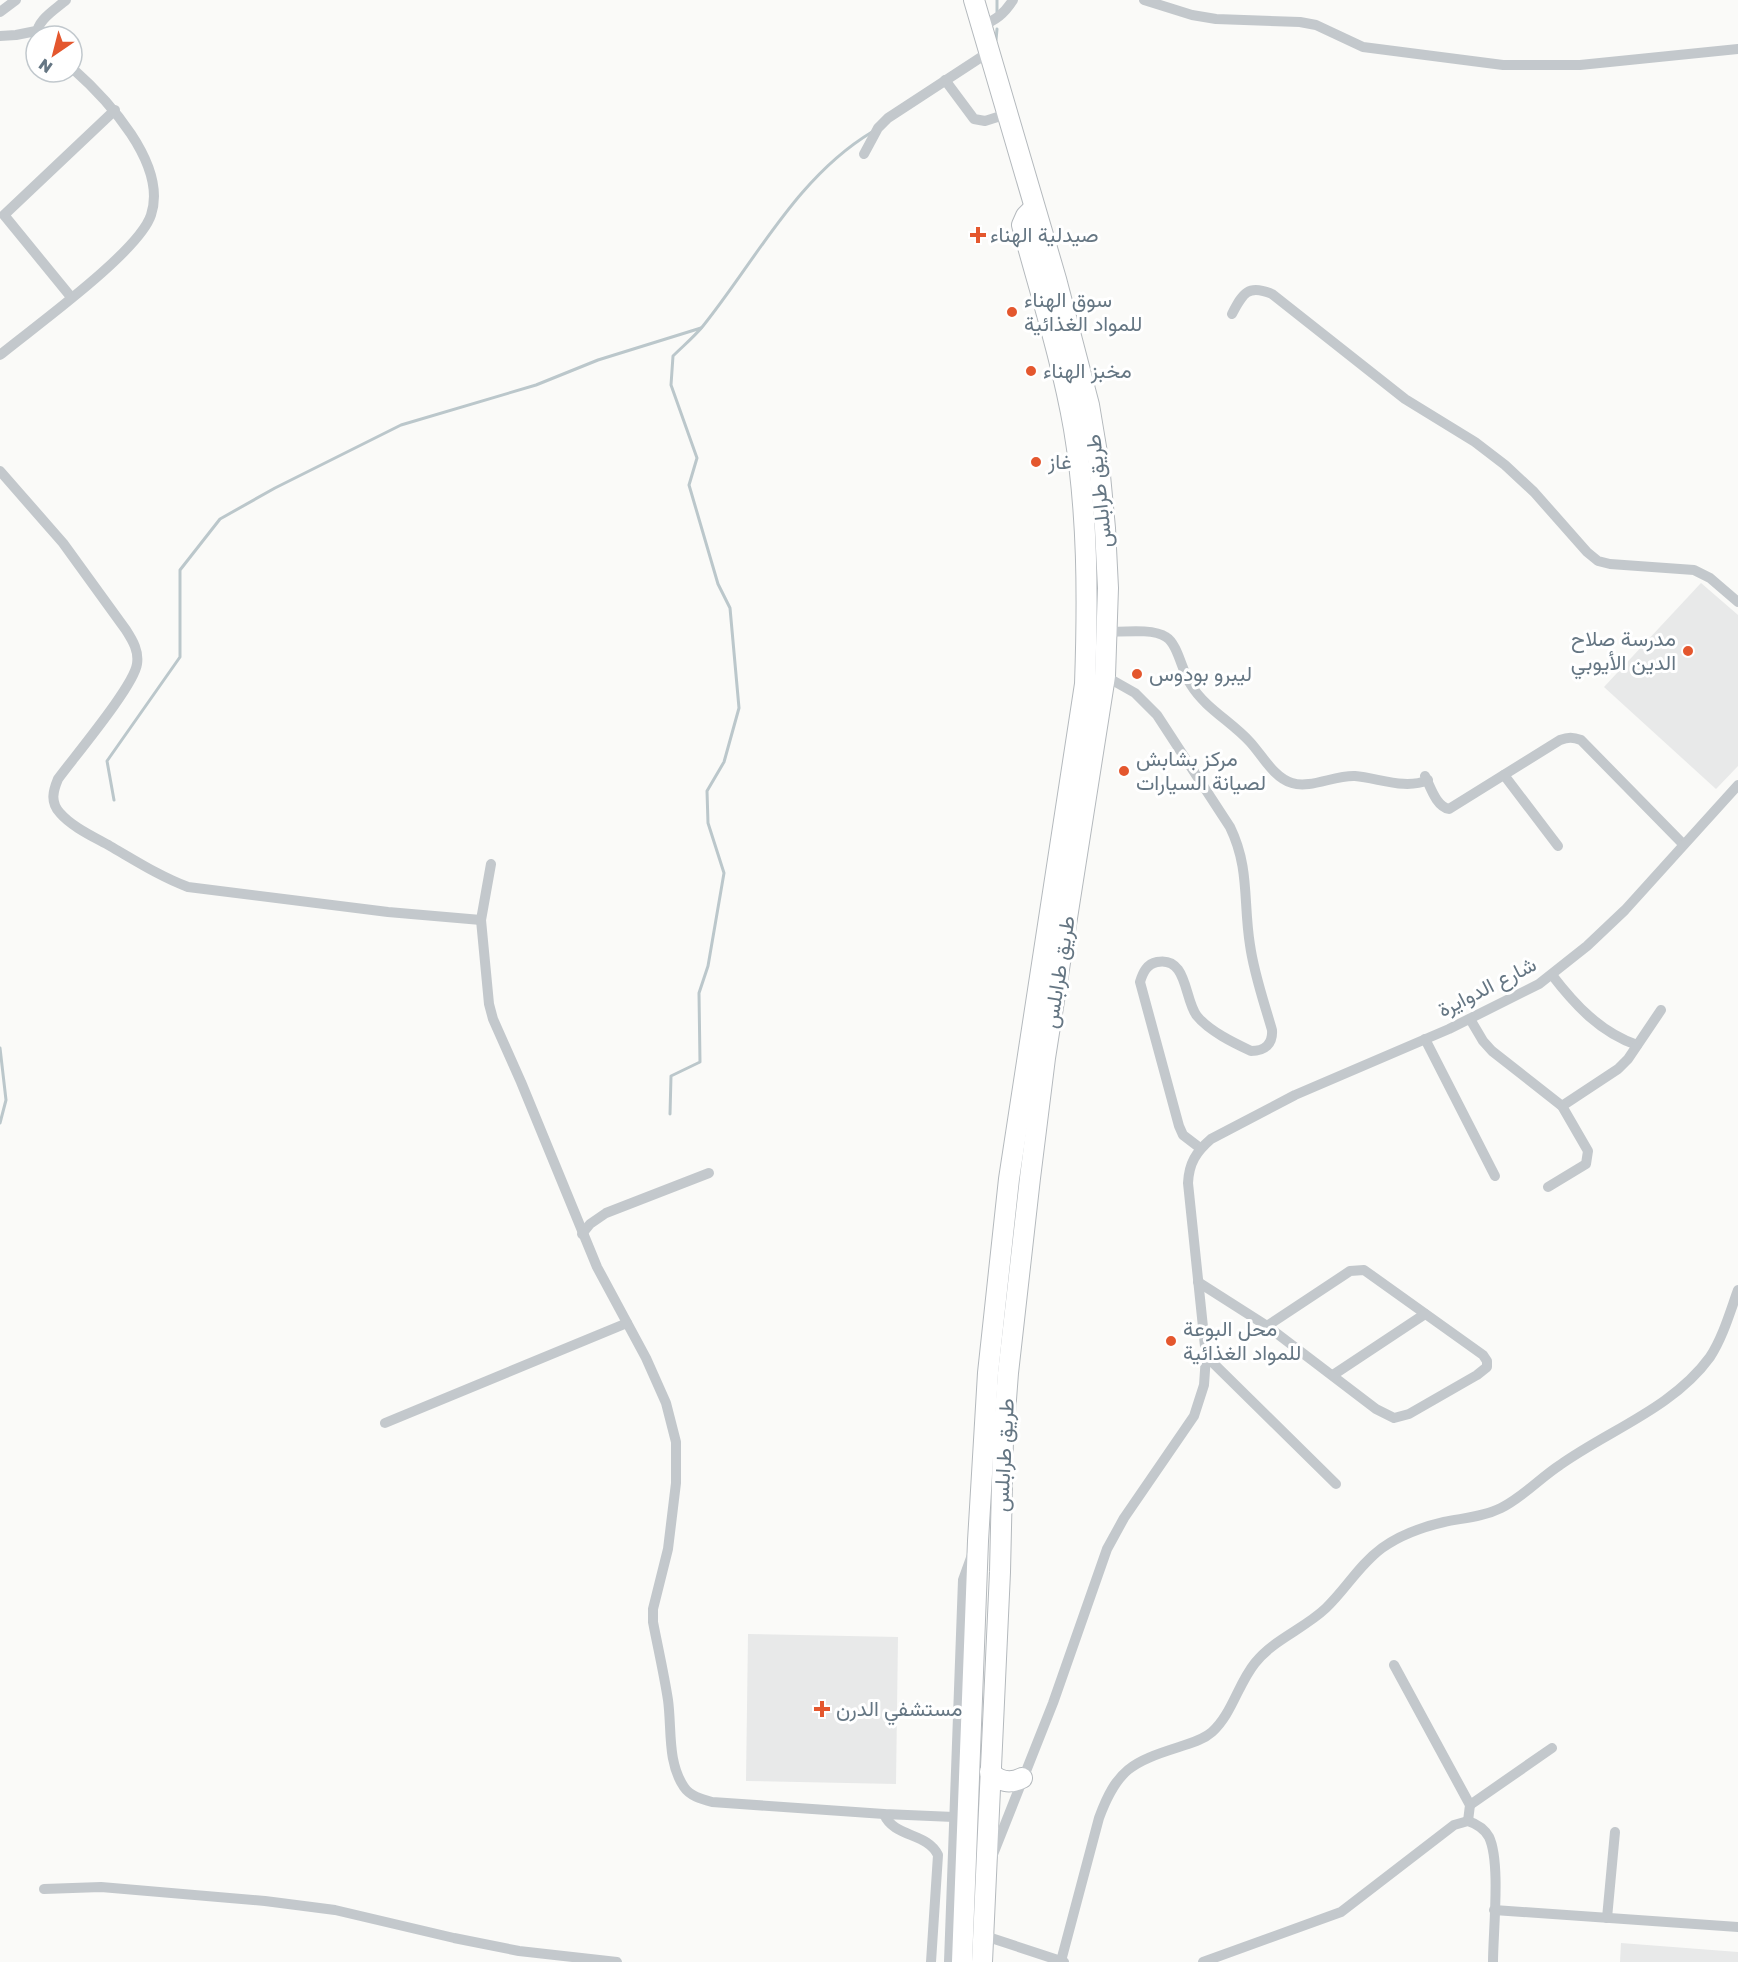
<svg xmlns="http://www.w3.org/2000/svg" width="1738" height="1962" viewBox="0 0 1738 1962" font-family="'Golos Text',Vazirmatn,sans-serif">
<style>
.built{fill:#e8e9e9}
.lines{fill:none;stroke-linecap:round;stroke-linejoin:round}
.stream{stroke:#bbc7cb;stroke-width:3}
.highway-casing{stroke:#b4b9bd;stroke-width:22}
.street{stroke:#c3c8cc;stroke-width:10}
.highway{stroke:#fff;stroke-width:20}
.poi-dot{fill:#e4572e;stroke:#fff;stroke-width:2}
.labels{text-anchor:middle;stroke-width:6;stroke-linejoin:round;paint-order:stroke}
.poi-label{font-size:21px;fill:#657683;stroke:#fff;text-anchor:start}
.street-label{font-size:21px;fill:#657683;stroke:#fff}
</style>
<rect width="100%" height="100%" fill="#fafaf8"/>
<g class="built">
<path d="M1701,583L1738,615V766L1716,789L1604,687Z"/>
<path d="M748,1634L898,1637L896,1784L746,1781Z"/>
<path d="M1621,1943L1738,1952V1962H1620Z"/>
</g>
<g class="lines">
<g class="stream">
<path d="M997,12V0"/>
<path d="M996,40L997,29"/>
<path d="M114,800L107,761L180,657V570L220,519L275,488L401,425L536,385L598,360L701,328"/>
<path d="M0,1048L6,1100L0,1123"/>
<path d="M670,1114L671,1076L700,1062L699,993L708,966L724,873L708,823L707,791L724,762L739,708L730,608L718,584L689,485L697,458L671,385L673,356C683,346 694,337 703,326C756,260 797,177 872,132"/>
</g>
<defs>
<g id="highway">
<path d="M974,0L1056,279L1089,405L1099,465L1105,528L1108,588L1105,676L1045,1058L1030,1178L1008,1373L1003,1439L1000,1572L982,1962"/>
<path d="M990,1772C999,1782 1010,1784 1022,1778"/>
<path d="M962,1962L978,1541L988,1373L1009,1179L1085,684C1088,598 1088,513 1074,429C1062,360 1040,292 1022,225L1026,216L1034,208"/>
</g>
</defs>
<use href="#highway" class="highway-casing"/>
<g class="street">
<path d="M1144,0L1192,15L1216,19L1300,22L1316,25L1363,47L1503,65H1580L1738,49"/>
<path d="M0,12L16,0"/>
<path d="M981,26C996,20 1004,14 1013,0"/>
<path d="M0,36L16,35L36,31"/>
<path d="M37,36C35,21 56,9 66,0"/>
<path d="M945,80L974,119L985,121L1007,114"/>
<path d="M864,154L878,128L888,118L989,52"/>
<path d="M71,297L4,215L115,110"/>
<path d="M1232,314C1243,293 1248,284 1272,294L1405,399L1475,442L1505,465L1534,492L1587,552L1598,561L1610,564L1694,570L1710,578L1738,602"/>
<path d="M0,355C34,327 139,252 151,215C168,164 107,99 72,68"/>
<path d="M0,471L63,543L126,630C133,641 139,651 137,664C134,686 74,757 58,779C53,791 50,802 60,813C72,827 94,837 110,846C136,861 161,877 188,887L388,912L481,920"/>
<path d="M1107,632C1122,632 1153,628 1166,637C1178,644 1182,672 1191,685C1205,708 1232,722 1250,742C1262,755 1274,778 1292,783C1310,789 1335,775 1355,776C1379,778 1405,790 1428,780"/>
<path d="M1105,676L1135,693L1157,715L1230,827C1250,868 1243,902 1250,945C1254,974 1264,1002 1272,1030C1273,1044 1265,1051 1251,1051C1234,1043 1209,1031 1197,1016C1184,1000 1188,956 1157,962C1147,964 1143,972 1140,982L1179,1126L1183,1135L1200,1148"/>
<path d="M1504,775L1558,846"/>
<path d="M1425,776C1431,788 1436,806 1449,809L1560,740C1568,737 1573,737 1581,740L1683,844"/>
<path d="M491,864L481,920L489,1004L493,1019L521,1082L597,1267L646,1358L666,1403L676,1442V1483L668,1549L653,1609V1622C658,1648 664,1674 668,1700C672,1729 667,1762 684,1787C690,1796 701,1799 712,1802L884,1814L954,1817"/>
<path d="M1552,975C1575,1005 1600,1032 1637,1045"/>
<path d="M1470,1019L1483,1041L1492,1051L1562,1106L1588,1151L1586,1164L1548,1187"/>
<path d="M1425,1039L1495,1176"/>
<path d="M1562,1106L1618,1069L1628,1059L1661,1010"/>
<path d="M582,1234L590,1224L606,1213L709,1173"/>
<path d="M1198,1282L1267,1326L1376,1409L1394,1418L1409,1414L1477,1375L1487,1367V1361L1483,1355L1364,1270L1350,1271L1267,1326"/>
<path d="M1206,1356L1336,1484"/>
<path d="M1333,1375L1425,1314"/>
<path d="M385,1423L627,1323"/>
<path d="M1394,1665L1470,1805L1468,1821"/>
<path d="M1470,1805L1552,1748"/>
<path d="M884,1814C894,1838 927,1832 938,1855L931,1962"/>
<path d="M992,1857L1053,1703L1107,1549L1124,1518L1194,1416L1204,1385L1206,1356L1188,1183C1189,1163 1196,1152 1211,1139L1295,1095L1449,1029L1539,984L1587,946L1625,910L1738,785"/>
<path d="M44,1889L101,1887L265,1901L335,1910L454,1938L519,1951L617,1962"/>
<path d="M1494,1910L1738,1927"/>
<path d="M1607,1918L1615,1832"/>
<path d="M982,1935L1064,1962"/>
<path d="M1061,1961L1099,1818C1117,1769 1132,1762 1179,1747C1191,1743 1203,1740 1212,1732C1232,1714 1238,1684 1255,1663C1274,1639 1304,1629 1326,1608C1346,1589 1359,1565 1382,1548C1400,1535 1422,1527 1444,1522C1463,1518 1483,1517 1501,1508C1523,1497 1540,1478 1560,1465C1609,1430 1673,1408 1710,1357C1723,1337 1730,1312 1738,1290"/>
<path d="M949,1962L963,1580L972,1555"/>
<path d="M1203,1962L1341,1912L1454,1825L1468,1821C1477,1824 1484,1828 1489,1837C1501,1862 1493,1932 1493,1962"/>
</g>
<use href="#highway" class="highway"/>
</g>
<g class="poi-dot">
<path d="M975 226h6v6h6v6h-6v6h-6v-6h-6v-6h6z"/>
<circle cx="1012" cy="312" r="6"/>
<circle cx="1031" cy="371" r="6"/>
<circle cx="1036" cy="462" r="6"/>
<circle cx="1688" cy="651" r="6"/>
<circle cx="1137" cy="674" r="6"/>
<circle cx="1124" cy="771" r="6"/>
<circle cx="1171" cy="1341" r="6"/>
<path d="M819 1700h6v6h6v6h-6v6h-6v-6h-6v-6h6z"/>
</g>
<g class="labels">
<g class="poi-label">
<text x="990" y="242">صيدلية الهناء</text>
<text x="1024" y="307">سوق الهناء<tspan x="1024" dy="24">للمواد الغذائية</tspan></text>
<text x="1043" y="378">مخبز الهناء</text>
<text x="1048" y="469">غاز</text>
<text x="1676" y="646" text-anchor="end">مدرسة صلاح<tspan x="1676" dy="24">الدين الأيوبي</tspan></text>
<text x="1149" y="681">ليبرو بودوس</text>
<text x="1136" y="766">مركز بشابش<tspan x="1136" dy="24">لصيانة السيارات</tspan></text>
<text x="1183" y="1336">محل البوعة<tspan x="1183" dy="24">للمواد الغذائية</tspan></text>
<text x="836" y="1716">مستشفي الدرن</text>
</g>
<g class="street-label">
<text transform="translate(1099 491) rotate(-96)" y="7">طريق طرابلس</text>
<text transform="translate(1059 972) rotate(-81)" y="7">طريق طرابلس</text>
<text transform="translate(1487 987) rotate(-27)" y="7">شارع الدوايرة</text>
<text transform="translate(1004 1455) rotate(-87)" y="7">طريق طرابلس</text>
</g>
</g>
<g transform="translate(54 54) rotate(215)"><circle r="28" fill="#ffffff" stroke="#c1c8cd" stroke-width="1.5"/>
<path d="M0-4.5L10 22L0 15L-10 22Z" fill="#e4572e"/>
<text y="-9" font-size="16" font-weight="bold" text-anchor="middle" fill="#657683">N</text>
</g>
</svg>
